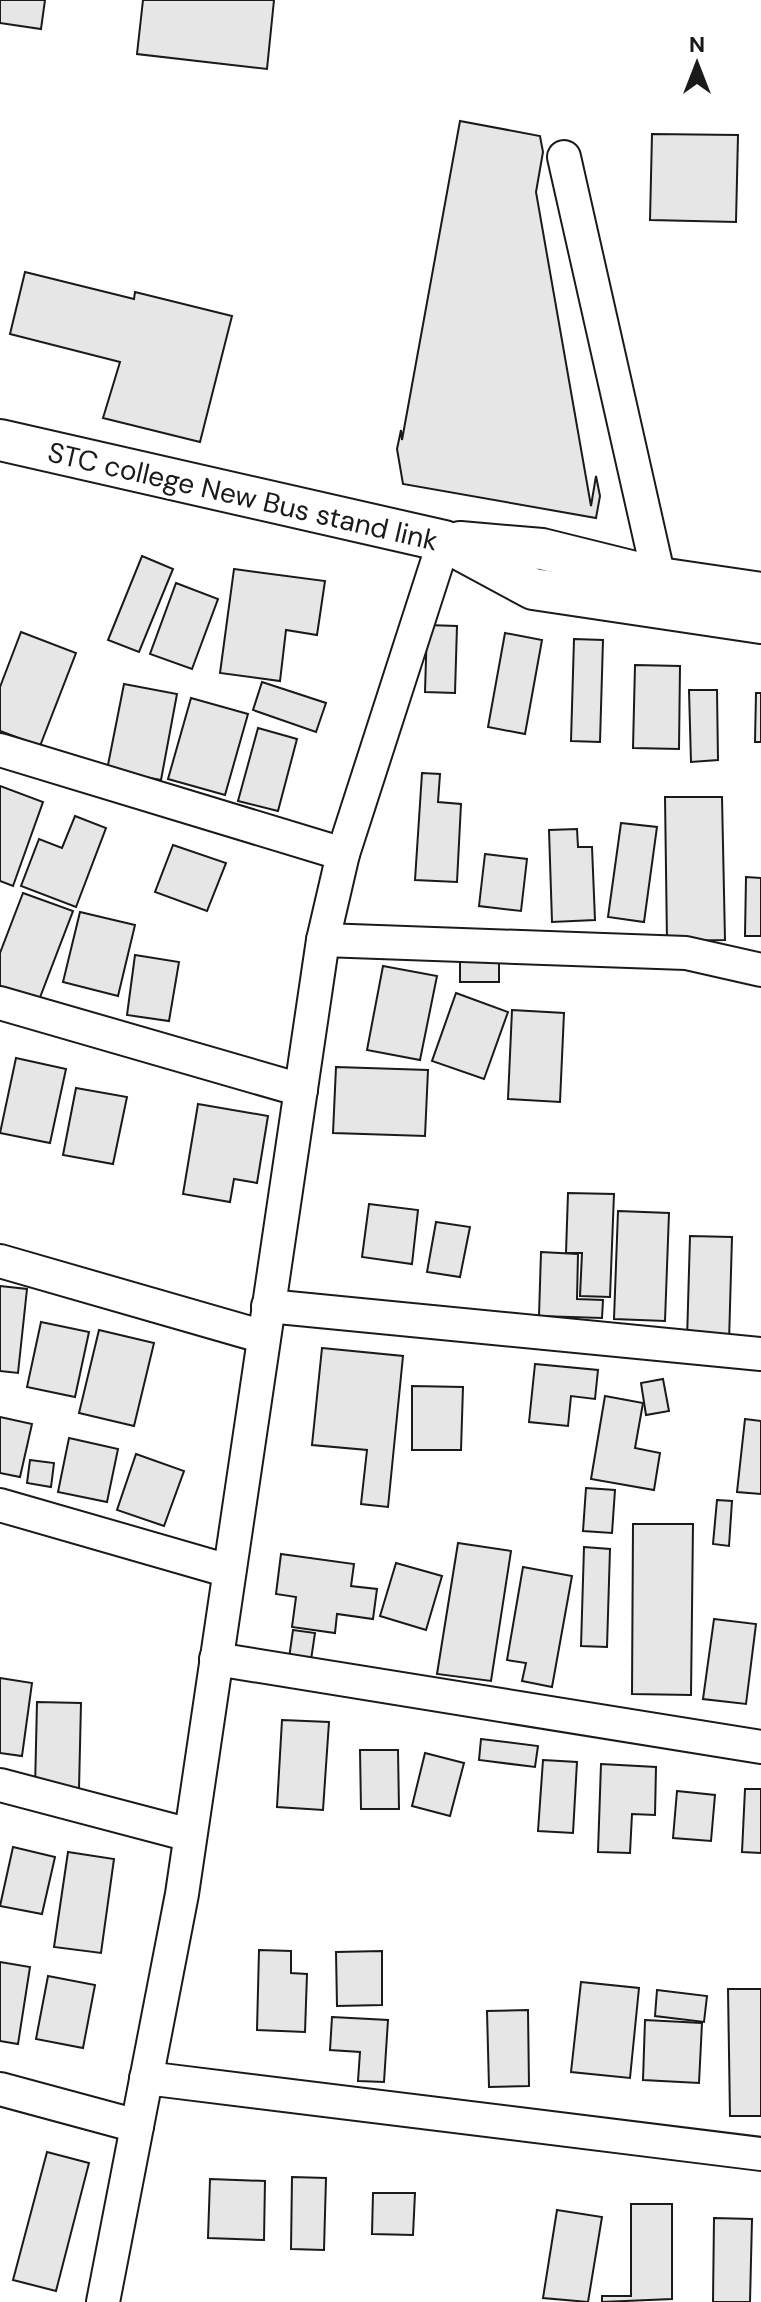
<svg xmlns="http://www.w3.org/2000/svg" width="761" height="2302" viewBox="0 0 761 2302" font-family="'DM Sans',sans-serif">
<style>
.building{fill:#e6e6e6;stroke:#1a1a1a;stroke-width:2}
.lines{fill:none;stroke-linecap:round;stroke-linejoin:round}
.minor-casing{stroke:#1a1a1a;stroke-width:36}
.tertiary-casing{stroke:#1a1a1a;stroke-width:44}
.minor{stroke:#fff;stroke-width:32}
.tertiary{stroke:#fff;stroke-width:40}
.labels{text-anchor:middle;stroke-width:6;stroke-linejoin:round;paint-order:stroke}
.street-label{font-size:28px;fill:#1a1a1a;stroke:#fff}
</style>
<rect width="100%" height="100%" fill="#fff"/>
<g class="building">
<path d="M0,0H45L41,29L0,23Z"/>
<path d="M143,0H274L267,69L137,54Z"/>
<path d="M460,121L540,136L543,152L536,192L591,506L596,476L600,496L596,518L403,484L397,449L401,430L402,440Z"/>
<path d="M652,134L738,135L736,222L650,220Z"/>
<path d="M25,272L134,299L135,292L232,316L200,442L103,418L120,362L10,334Z"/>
<path d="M142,556L173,569L139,652L108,640Z"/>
<path d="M234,569L325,581L317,635L286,630L280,681L220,673Z"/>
<path d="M176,583L218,599L192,669L150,654Z"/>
<path d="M427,625L457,626L455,693L425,692Z"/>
<path d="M21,632L76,653L40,746L0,731V687Z"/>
<path d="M505,633L542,640L525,734L488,727Z"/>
<path d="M574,639L603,640L600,742L571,741Z"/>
<path d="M635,665L680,666L679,749L633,748Z"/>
<path d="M262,682L326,703L316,732L253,710Z"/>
<path d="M124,684L177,694L161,780L107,770Z"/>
<path d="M689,690H717L718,760L691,762Z"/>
<path d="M756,693H761V742H755Z"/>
<path d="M191,698L248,714L225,795L168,779Z"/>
<path d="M258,728L297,739L278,811L238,801Z"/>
<path d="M422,773L440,774L438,802L461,804L457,882L415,880Z"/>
<path d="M0,786L43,802L13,886L0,881Z"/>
<path d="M665,797H722L725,940L667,941Z"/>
<path d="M75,816L106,828L76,907L21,886L39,839L62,848Z"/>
<path d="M621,823L657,827L644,922L608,917Z"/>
<path d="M577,829L578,847H592L595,920L552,922L549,830Z"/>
<path d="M173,845L226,863L207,911L155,892Z"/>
<path d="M485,854L527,859L521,911L479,906Z"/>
<path d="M746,877L761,878V936H745Z"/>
<path d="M23,893L73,911L39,1000L0,986V953Z"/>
<path d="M80,912L135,925L118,996L63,982Z"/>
<path d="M135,955L179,962L169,1021L127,1015Z"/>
<rect x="460" y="959" width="39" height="23"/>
<path d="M383,966L437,976L420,1060L367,1050Z"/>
<path d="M456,993L508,1012L484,1079L432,1061Z"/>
<path d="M512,1010L564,1013L560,1102L508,1099Z"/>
<path d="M16,1058L66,1069L50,1143L0,1133Z"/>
<path d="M336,1067L428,1070L425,1136L333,1133Z"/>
<path d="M76,1088L127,1097L113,1164L63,1155Z"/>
<path d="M198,1104L268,1116L257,1183L234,1179L230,1202L183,1194Z"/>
<path d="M568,1193L614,1194L610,1297L580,1296L582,1253H566Z"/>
<path d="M369,1204L418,1210L412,1264L362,1257Z"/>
<path d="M618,1211L669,1213L665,1321L614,1319Z"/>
<path d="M436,1222L470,1227L460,1277L427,1272Z"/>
<path d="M690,1236L732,1237L729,1342L687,1340Z"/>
<path d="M541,1252L578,1254L577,1299L603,1300L602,1318L539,1316Z"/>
<path d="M0,1286L27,1289L18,1373L0,1371Z"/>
<path d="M41,1322L89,1332L75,1397L27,1387Z"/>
<path d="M99,1330L154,1343L134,1426L79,1413Z"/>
<path d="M322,1348L403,1356L388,1507L361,1504L367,1450L312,1445Z"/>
<path d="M535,1364L598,1370L595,1399L571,1396L568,1426L529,1422Z"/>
<path d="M663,1379L669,1411L646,1415L641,1383Z"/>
<path d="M412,1386L463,1387L461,1450H412Z"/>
<path d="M605,1396L643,1403L635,1448L660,1453L654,1490L591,1479Z"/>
<path d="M0,1417L32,1424L20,1477L0,1473Z"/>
<path d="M745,1419L761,1421V1494L737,1492Z"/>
<path d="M69,1438L118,1449L107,1502L58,1492Z"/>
<path d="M136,1454L184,1471L164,1526L117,1510Z"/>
<path d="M30,1460L54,1463L51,1487L27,1483Z"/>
<path d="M586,1488L615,1490L612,1533L583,1531Z"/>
<path d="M717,1500L732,1501L729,1546L713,1544Z"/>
<path d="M633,1524H693L691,1695L632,1694Z"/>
<path d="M458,1543L511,1551L491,1681L437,1674Z"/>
<path d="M584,1547L610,1549L607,1647L581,1646Z"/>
<path d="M281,1554L354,1564L351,1586L377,1589L373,1619L337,1614L335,1633L292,1627L296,1597L276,1594Z"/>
<path d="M396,1563L442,1576L426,1630L380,1616Z"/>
<path d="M523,1567L572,1576L552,1687L522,1681L526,1663L507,1660Z"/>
<path d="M714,1619L756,1624L746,1704L703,1699Z"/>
<path d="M293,1630L315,1633L311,1660L289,1658Z"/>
<path d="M0,1678L32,1683L22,1756L0,1753Z"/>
<path d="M37,1702L81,1703L79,1789L35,1788Z"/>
<path d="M282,1720L329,1722L323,1810L277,1807Z"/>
<path d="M481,1739L538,1746L535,1767L479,1760Z"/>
<path d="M360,1750H398L399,1809H361Z"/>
<path d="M425,1753L464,1763L450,1816L412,1806Z"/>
<path d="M543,1760L577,1762L573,1833L538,1831Z"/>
<path d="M601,1764L656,1767L655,1815L632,1814L630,1853L598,1852Z"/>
<path d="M745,1789H761V1853L742,1852Z"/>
<path d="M677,1791L715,1795L711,1841L673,1838Z"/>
<path d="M13,1847L55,1857L42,1914L0,1906Z"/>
<path d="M68,1852L114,1859L101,1953L54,1947Z"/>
<path d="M259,1950L291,1951V1973L307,1974L305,2032L257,2030Z"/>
<path d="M382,1951V2005L337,2006L336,1952Z"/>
<path d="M0,1962L30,1967L18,2044L0,2041Z"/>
<path d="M48,1976L95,1985L83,2048L36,2039Z"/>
<path d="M581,1982L639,1988L630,2078L571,2072Z"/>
<path d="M728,1989H761V2116H730Z"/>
<path d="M657,1990L707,1996L704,2022L655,2016Z"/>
<path d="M528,2010L529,2086L489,2087L487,2011Z"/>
<path d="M332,2017L388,2020L384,2082L358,2081L360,2052L330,2050Z"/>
<path d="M645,2020L702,2023L699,2083L643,2080Z"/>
<path d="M47,2152L89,2163L56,2291L13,2280Z"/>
<path d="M292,2177L326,2178L324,2250L291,2249Z"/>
<path d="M210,2179L265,2181L264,2240L208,2238Z"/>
<path d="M373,2193H415L413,2235L372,2234Z"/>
<path d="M631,2204H672V2299L602,2302V2296H631Z"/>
<path d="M557,2210L602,2217L588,2302L543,2298Z"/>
<path d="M714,2218L752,2219L750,2302H713Z"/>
</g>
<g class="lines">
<defs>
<g id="minor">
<path d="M564,157L659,578"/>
<path d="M0,750L343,854"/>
<path d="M323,940L686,953L761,970"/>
<path d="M0,1003L301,1090"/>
<path d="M0,1261L264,1337"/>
<path d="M268,1306L761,1354"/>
<path d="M0,1505L229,1571"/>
<path d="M216,1659L761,1747"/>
<path d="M0,1785L190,1835"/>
<path d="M146,2078L761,2154"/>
<path d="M0,2089L137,2126"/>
<path d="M103,2302L182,1894L323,940L343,854L444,541"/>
</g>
<g id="tertiary">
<path d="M0,440L444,541L533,589L761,623"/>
<path d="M460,542L542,549L659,578L761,593"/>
</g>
</defs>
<use href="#minor" class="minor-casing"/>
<use href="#tertiary" class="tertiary-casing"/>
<use href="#minor" class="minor"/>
<use href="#tertiary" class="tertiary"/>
</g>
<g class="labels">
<g class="street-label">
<text transform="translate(243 496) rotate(13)" y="10">STC college New Bus stand link</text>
</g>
</g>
<g transform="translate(697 64)" stroke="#ffffff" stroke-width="6" paint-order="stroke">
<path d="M0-6L14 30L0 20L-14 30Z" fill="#1a1a1a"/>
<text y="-12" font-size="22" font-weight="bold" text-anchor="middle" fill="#1a1a1a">N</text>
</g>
</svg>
